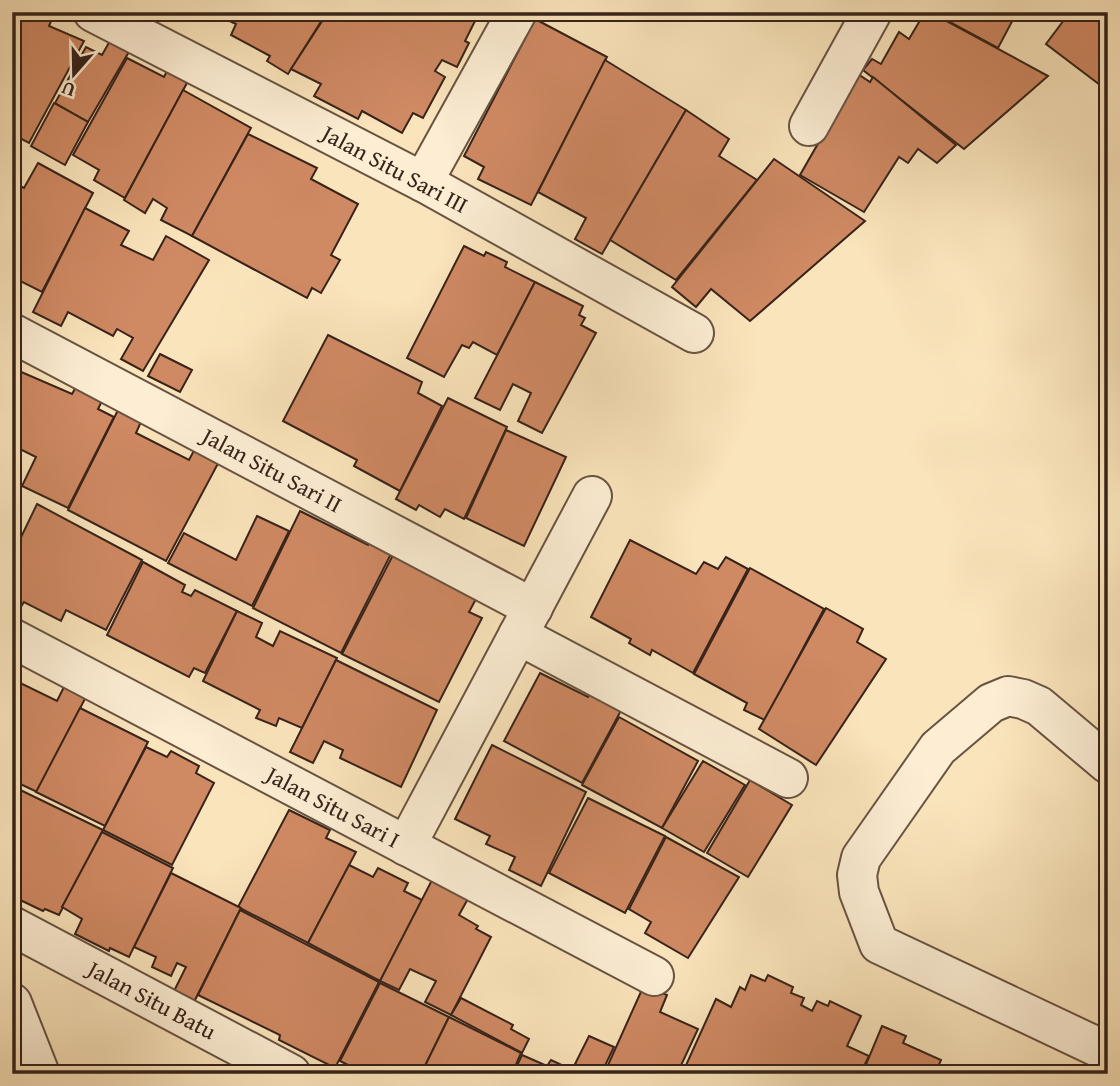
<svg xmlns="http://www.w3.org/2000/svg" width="1120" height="1086" viewBox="0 0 1120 1086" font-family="'Gentium Book Plus',serif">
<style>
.building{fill:#cf8963;stroke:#37231a;stroke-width:2}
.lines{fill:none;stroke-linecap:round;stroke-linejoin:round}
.minor-casing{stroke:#685342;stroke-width:42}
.minor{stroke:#fcedd3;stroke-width:38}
.labels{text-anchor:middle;stroke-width:6;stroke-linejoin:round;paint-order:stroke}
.street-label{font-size:23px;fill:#37231a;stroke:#fcedd3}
</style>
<rect width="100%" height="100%" fill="#fae4bb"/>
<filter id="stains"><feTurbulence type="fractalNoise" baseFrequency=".00286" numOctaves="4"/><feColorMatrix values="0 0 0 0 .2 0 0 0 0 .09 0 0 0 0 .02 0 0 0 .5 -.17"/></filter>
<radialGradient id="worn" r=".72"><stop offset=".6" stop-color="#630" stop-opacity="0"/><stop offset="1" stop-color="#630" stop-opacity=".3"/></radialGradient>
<g class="building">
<path d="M12,12H19L35,19L38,12L52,19L49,26L84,41L29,143L12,134Z"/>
<path d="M224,12H327L288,74L267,61L270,56L231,35L236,24L221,17Z"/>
<path d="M328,12H470L467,18L475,21L465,41L469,43L457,67L442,60L435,71L445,77L423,118L413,113L402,133L362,111L358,119L314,96L321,84L291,69Z"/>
<path d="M925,12H930L1048,76L964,149L863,70L872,59L881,64L899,32L909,39Z"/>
<path d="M931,12H1017L998,48Z"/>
<path d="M1070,12H1108V91L1046,44Z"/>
<path d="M535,19L607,57L531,205L478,179L484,167L464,156Z"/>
<path d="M111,39L130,50L88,122L55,103L86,47L102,55Z"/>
<path d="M127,58L164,77L168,69L188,81L125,198L94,180L99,170L73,155Z"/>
<path d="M605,60L686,110L602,254L575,239L586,218L538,192Z"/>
<path d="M858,74L870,82L873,77L956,145L937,163L918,149L908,163L899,157L864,212L800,175Z"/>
<path d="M183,90L251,128L192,236L161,220L167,208L153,199L145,213L124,200Z"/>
<path d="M54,103L88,122L65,165L31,146Z"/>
<path d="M686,110L729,139L719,156L757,180L676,280L610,240Z"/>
<path d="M248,134L317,168L311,179L358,204L331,255L340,260L321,293L312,288L307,298L192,236Z"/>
<path d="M774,159L865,221L750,321L711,289L696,307L672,287Z"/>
<path d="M38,163L93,193L42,292L12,277V182L24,188Z"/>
<path d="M85,208L129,231L121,245L153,260L166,236L209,260L143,371L121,359L133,338L117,329L113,336L68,312L61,326L33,312Z"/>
<path d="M464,246L484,256L486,252L507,262L505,267L535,282L497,355L473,342L469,348L462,345L444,377L407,358Z"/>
<path d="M535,282L583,306L579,315L585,318L581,325L596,333L542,433L518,421L531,393L513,384L500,410L475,398Z"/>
<path d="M328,335L422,382L418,393L442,406L400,491L354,466L357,460L283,421Z"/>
<path d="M160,354L192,370L180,392L148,376Z"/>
<path d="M12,368L72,394L76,387L103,399L98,409L114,417L68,508L22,486L36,457L16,447L12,455Z"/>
<path d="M448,398L507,427L464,519L445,509L440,517L419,505L416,510L396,499Z"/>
<path d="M121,404L144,415L136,433L189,460L198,443L222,456L166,561L68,510Z"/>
<path d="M506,430L566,457L524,546L466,518Z"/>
<path d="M37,504L142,560L106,630L66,610L61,621L24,602L19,610L12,606V556Z"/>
<path d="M300,511L368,545L372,537L394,548L341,653L253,608Z"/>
<path d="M257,516L289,531L252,606L168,563L184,533L236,560Z"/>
<path d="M630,540L696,574L704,562L718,569L726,557L748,569L693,673L652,650L650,655L629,643L631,639L591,617Z"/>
<path d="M393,555L476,599L469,612L482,618L439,702L342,654Z"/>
<path d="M143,562L185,585L182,592L191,596L195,590L237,611L205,673L194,668L189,677L107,635Z"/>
<path d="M750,568L824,609L765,720L744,710L747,703L694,674Z"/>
<path d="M826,608L863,629L857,642L886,659L816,765L759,729Z"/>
<path d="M237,611L262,623L256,637L273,646L280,631L337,658L302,728L279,718L276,726L256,718L260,710L203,681Z"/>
<path d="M336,660L437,710L401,787L340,758L343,750L324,741L313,763L290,752Z"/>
<path d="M540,673L588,697L593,687L624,705L582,783L504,741Z"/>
<path d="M12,679L57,701L68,679L89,691L37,792L12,780Z"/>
<path d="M80,708L148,742L105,826L36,792Z"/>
<path d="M619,717L698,761L662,828L582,785Z"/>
<path d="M492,745L586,792L541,886L509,870L515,857L486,844L490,836L455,819Z"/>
<path d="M146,747L167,757L171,751L199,766L196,773L214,783L172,865L103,830Z"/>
<path d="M703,761L745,785L704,852L662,828Z"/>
<path d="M750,780L792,805L748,877L707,853Z"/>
<path d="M12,786L103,830L59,915L45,909L43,911L12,896Z"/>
<path d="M588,798L665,836L625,913L549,873Z"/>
<path d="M289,810L330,830L326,838L356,852L308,943L238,907Z"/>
<path d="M102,832L173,868L129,957L110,948L109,951L75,934L82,919L62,907Z"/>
<path d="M666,837L739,877L688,958L645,933L651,922L629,909Z"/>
<path d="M349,865L373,877L378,868L408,883L404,891L422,900L380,981L308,943Z"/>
<path d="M171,873L241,908L194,1002L174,991L186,967L177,963L171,976L152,967L156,957L134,947Z"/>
<path d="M433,878L469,897L459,915L478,926L476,929L491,937L451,1015L425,1002L436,981L410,969L399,990L380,981Z"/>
<path d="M240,910L379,982L335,1068L279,1040L280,1035L198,995Z"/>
<path d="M751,975L765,981L768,975L793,987L791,993L804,998L801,1005L812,1011L817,1001L828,1006L830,1001L861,1016L847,1046L869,1056L860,1074H682L716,999L731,1007L740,987L745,990Z"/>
<path d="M380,983L449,1017L421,1074H356L358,1070L340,1061Z"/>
<path d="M644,985L667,995L660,1012L698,1029L677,1074H604Z"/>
<path d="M461,998L513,1025L511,1029L529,1039L522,1053L451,1015Z"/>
<path d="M449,1017L521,1053L512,1074H421Z"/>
<path d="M882,1026L906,1036L903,1043L941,1060L935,1074H862Z"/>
<path d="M589,1036L614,1047L601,1074H595L575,1064Z"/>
<path d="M522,1055L547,1066L551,1060L577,1072L576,1074H513Z"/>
</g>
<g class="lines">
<defs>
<g id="minor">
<path d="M93,12L423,182L694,333"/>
<path d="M809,126L872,12"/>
<path d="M423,182L517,12"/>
<path d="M12,333L533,608"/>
<path d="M518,635L788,778"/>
<path d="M12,638L654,976"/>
<path d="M1108,764L1039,706L1023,699L1008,696L991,703L938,748L861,858L857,875L859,892L879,944L1108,1052"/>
<path d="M406,846L592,496"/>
<path d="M12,926L291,1074"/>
<path d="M12,1003L40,1074"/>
</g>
</defs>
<use href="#minor" class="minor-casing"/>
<use href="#minor" class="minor"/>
</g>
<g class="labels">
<g class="street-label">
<text transform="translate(395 169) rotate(28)" y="8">Jalan Situ Sari III</text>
<text transform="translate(272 470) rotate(28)" y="8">Jalan Situ Sari II</text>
<text transform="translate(333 807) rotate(28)" y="8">Jalan Situ Sari I</text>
<text transform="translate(152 1000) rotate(28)" y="8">Jalan Situ Batu</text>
</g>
</g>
<rect width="1120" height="1086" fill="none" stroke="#fae4bb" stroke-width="42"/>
<rect x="14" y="14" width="1092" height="1058" fill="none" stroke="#37231a" stroke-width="3.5"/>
<rect x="21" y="21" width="1078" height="1044" fill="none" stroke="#37231a" stroke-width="2"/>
<g transform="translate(74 74) rotate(200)" stroke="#fcedd3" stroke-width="5" paint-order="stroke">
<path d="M0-5L12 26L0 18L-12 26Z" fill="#37231a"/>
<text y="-10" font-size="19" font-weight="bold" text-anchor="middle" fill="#37231a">U</text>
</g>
<rect width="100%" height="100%" filter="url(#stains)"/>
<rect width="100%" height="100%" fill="url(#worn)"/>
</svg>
